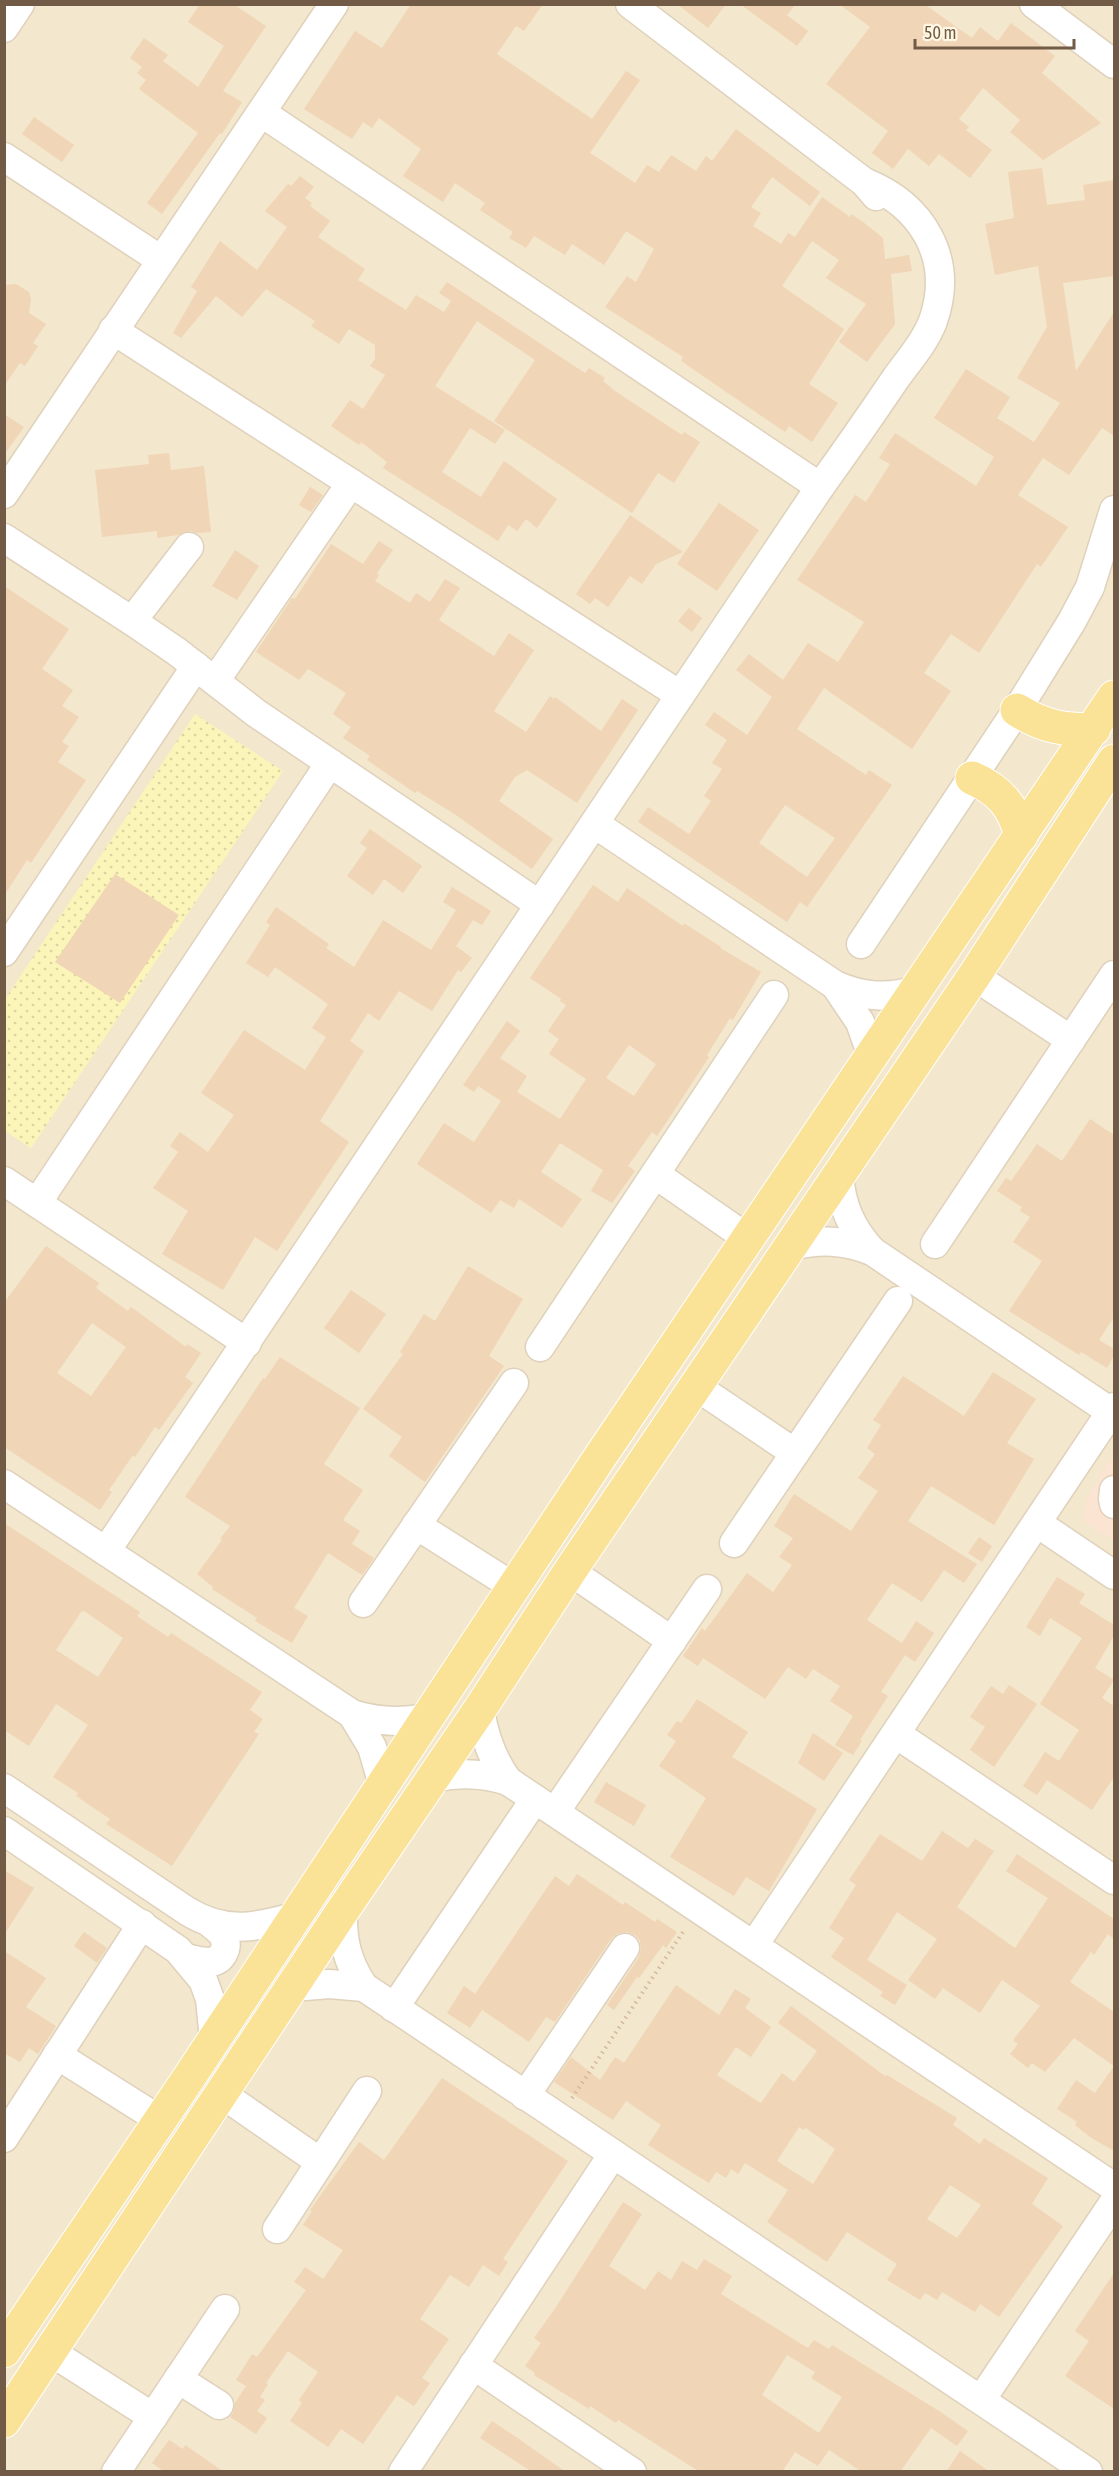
<svg xmlns="http://www.w3.org/2000/svg" width="1119" height="2476" viewBox="0 0 1119 2476" font-family="'Asap Condensed',sans-serif">
<style>
.residential{fill:#f3e7cd}
.commercial{fill:#fce4d2}
.sand{fill:url(#sand-dots)}
.building{fill:#f0d5b6;fill-rule:evenodd}
.lines{fill:none;stroke-linecap:round;stroke-linejoin:round}
.minor-casing{stroke:#dfd1bb;stroke-width:31}
.major-casing{stroke:#fff;stroke-width:35}
.path{stroke:#d5b99a;stroke-width:4;stroke-dasharray:1.5 4.5;stroke-linecap:butt}
.minor{stroke:#fff;stroke-width:28}
.major{stroke:#fae297;stroke-width:33}
</style>
<defs>
<pattern id="sand-dots" width="8" height="8" patternUnits="userSpaceOnUse" patternTransform="scale(1.5)"><rect width="8" height="8" fill="#fbf5b9"/><path d="M2 2h.1M6 6h.1" fill="none" stroke="#dad4a0" stroke-width="1.8" stroke-linecap="round"/></pattern>
</defs>
<rect width="100%" height="100%" fill="#fcf4de"/>
<path class="residential" d="M5,5H1114V2471L5,2472Z"/>
<path class="commercial" d="M1114,1454V1541L1084,1522L1086,1499Z"/>
<path class="sand" d="M195,714L283,771L31,1148L5,1131V999Z"/>
<g class="building">
<path d="M200,4H233L266,26L223,91L242,102L222,134L220,133L162,214L147,203L198,133L139,89L146,80L137,73L142,67L130,58L144,38L168,55L163,61L198,87L224,46L188,22Z"/>
<path d="M411,4H543L524,31L516,26L497,54L592,119L626,71L640,80L590,153L604,162L635,183L647,165L659,172L671,155L696,171L706,156L712,161L736,129L820,192L810,206L772,177L751,207L761,213L753,226L781,244L788,233L795,237L822,197L850,217L851,214L863,222L883,238L885,259L909,255L912,271L891,274L895,324L867,362L839,342L866,304L826,278L839,260L812,241L782,286L844,329L809,384L838,403L812,442L789,426L785,432L681,361L683,357L605,307L627,276L636,282L654,249L626,231L604,265L572,244L565,255L534,236L526,248L509,238L513,232L480,210L485,203L455,183L443,202L403,176L421,149L379,118L372,128L363,122L352,139L304,109L355,31L382,48Z"/>
<path d="M677,4H726L708,28Z"/>
<path d="M740,4H796L787,15L808,31L797,46Z"/>
<path d="M839,4H924L972,38L980,27L998,41L1011,23L1055,56L1042,73L1101,123L1043,160L1010,132L1020,120L983,88L959,119L969,127L966,130L992,150L970,178L939,154L929,166L908,149L893,169L872,153L888,131L826,84L870,27Z"/>
<path d="M34,117L74,145L62,162L22,134Z"/>
<path d="M1042,168L1047,205L1085,200L1083,185L1114,180V276L1063,283L1076,371L1114,312V436L1102,428L1069,475L1043,458L1018,495L1068,527L1041,567L1037,564L979,653L951,634L924,673L951,691L912,749L824,688L797,729L866,775L869,770L892,785L807,907L800,902L787,922L638,822L648,807L689,834L711,801L704,796L722,769L712,763L727,740L705,725L714,712L747,735L772,697L736,670L749,654L783,680L808,643L838,662L864,622L797,580L855,495L866,502L890,464L879,458L895,433L976,486L994,457L934,418L966,369L1010,397L997,418L1034,442L1060,403L1017,378L1047,327L1038,266L995,275L985,224L1014,218L1008,172ZM785,805L835,838L807,877L759,843Z"/>
<path d="M300,176L314,187L305,198L312,203L310,206L330,221L318,237L365,269L358,280L406,310L416,295L444,312L451,301L439,293L447,282L585,373L589,368L605,378L603,381L615,391L682,435L684,432L700,442L674,483L658,473L632,513L494,421L535,360L477,321L435,386L505,430L495,444L470,428L442,472L481,497L504,461L557,499L537,528L526,519L517,531L508,525L498,541L383,468L387,462L361,442L359,445L331,426L350,400L363,409L385,375L370,366L375,359V345L349,329L339,344L311,326L315,321L266,289L242,317L216,296L181,338L173,333L197,291L191,287L220,241L257,270L287,227L265,211L288,184L291,186Z"/>
<path d="M16,284L29,292L31,299L29,313L46,324L33,343L38,346L25,366L20,363L4,386V285Z"/>
<path d="M4,414L24,427L4,455Z"/>
<path d="M169,453L171,470L204,466L211,532L197,533L191,531L178,535L157,538V531L102,537L95,470L149,464L148,455Z"/>
<path d="M310,487L323,495L311,512L299,505Z"/>
<path d="M719,503L759,530L717,591L677,564Z"/>
<path d="M630,515L683,552L656,564L642,584L630,576L608,607L595,598L590,604L576,594Z"/>
<path d="M379,541L393,550L377,573L379,575L375,581L410,603L416,593L430,602L445,579L460,588L439,620L494,656L509,633L534,650L494,711L526,732L550,696L554,699L555,697L601,731L622,699L638,710L577,803L527,770L515,777L499,801L553,839L532,869L453,813L417,791L415,793L367,760L370,756L343,738L351,727L333,714L346,693L308,669L299,680L256,652L292,598L295,599L331,544L363,564Z"/>
<path d="M235,550L259,566L237,600L212,586Z"/>
<path d="M4,586L69,629L42,669L73,690L62,706L79,717L62,742L69,746L58,762L86,780L31,863L27,860L4,896Z"/>
<path d="M689,608L702,618L692,632L678,621Z"/>
<path d="M370,829L422,866L403,893L384,879L373,895L347,876L367,848L360,843Z"/>
<path d="M115,874L179,915L120,1003L55,962Z"/>
<path d="M593,885L618,902L627,888L683,926L684,923L721,947L720,948L761,972L733,1020L730,1018L707,1055L709,1057L668,1120L657,1136L652,1132L628,1166L635,1171L612,1203L591,1191L603,1170L560,1143L541,1172L582,1199L562,1228L519,1199L514,1208L500,1200L491,1213L417,1164L444,1123L474,1142L501,1101L478,1086L474,1092L463,1085L507,1021L520,1031L500,1058L527,1076L517,1092L560,1119L586,1079L549,1054L559,1039L548,1031L566,1005L560,1001L561,999L530,978ZM629,1045L656,1064L634,1096L606,1078Z"/>
<path d="M452,887L491,911L482,925L473,920L456,946L472,958L461,972L458,970L432,1011L399,991L379,1021L368,1013L350,1041L364,1051L320,1121L349,1142L277,1251L255,1237L223,1290L162,1254L188,1211L153,1188L178,1152L170,1146L180,1132L208,1152L234,1115L201,1093L244,1030L305,1070L326,1037L312,1028L328,1004L275,967L268,977L246,963L270,925L266,922L276,907L329,944L326,948L354,967L383,920L431,950L456,910L443,902Z"/>
<path d="M1090,1119L1114,1135V1317L1099,1340L1114,1349V1356L1107,1368L1081,1352L1079,1355L1009,1311L1042,1261L1013,1242L1030,1217L1020,1211L1022,1207L997,1191L1006,1178L1011,1181L1037,1144L1062,1161Z"/>
<path d="M46,1246L99,1283L96,1288L128,1311L131,1307L186,1347L187,1344L201,1353L185,1377L193,1383L159,1430L155,1427L135,1457L133,1455L109,1490L112,1492L100,1510L4,1447V1303ZM92,1323L126,1347L91,1396L57,1373Z"/>
<path d="M468,1266L523,1299L489,1356L504,1366L425,1482L389,1456L402,1437L363,1409L403,1354L400,1352L424,1314L435,1321Z"/>
<path d="M351,1290L386,1314L359,1353L324,1328Z"/>
<path d="M280,1357L360,1408L324,1464L363,1490L343,1520L360,1531L352,1544L374,1558L362,1575L328,1553L294,1608L308,1616L292,1643L255,1621L257,1618L212,1589L213,1587L197,1574L222,1540L220,1539L230,1526L185,1497L263,1378L265,1379Z"/>
<path d="M993,1372L1036,1399L1007,1443L1034,1459L994,1525L931,1486L908,1521L977,1564L964,1583L944,1570L922,1602L892,1583L867,1620L902,1643L916,1621L934,1633L915,1662L905,1655L881,1692L888,1696L860,1740L862,1741L853,1755L835,1745L853,1716L830,1701L840,1686L813,1669L806,1679L788,1667L765,1699L703,1658L698,1666L683,1656L702,1628L705,1631L747,1573L773,1592L792,1565L779,1557L793,1538L774,1526L794,1494L851,1531L878,1491L858,1478L875,1454L867,1448L881,1425L873,1420L903,1376L964,1416Z"/>
<path d="M4,1523L140,1612L137,1616L168,1637L171,1633L262,1692L250,1710L263,1719L254,1732L259,1734L172,1866L106,1824L110,1819L76,1796L78,1793L53,1777L88,1725L56,1704L29,1746L4,1730ZM84,1611L123,1638L98,1677L56,1650L81,1612Z"/>
<path d="M979,1537L992,1546L982,1562L968,1553Z"/>
<path d="M1057,1577L1085,1594L1079,1603L1114,1625V1636L1095,1668L1114,1680L1102,1698L1114,1706V1777L1092,1810L1047,1780L1037,1795L1023,1786L1045,1752L1059,1761L1079,1730L1040,1704L1082,1638L1050,1618L1040,1636L1026,1627Z"/>
<path d="M1009,1685L1037,1704L994,1767L970,1750L985,1727L970,1717L991,1686L1003,1694Z"/>
<path d="M697,1699L748,1732L732,1757L817,1809L769,1891L746,1877L734,1896L670,1857L706,1798L659,1766L676,1741L667,1735L677,1721L681,1723Z"/>
<path d="M813,1733L843,1753L824,1781L798,1763Z"/>
<path d="M606,1782L646,1805L634,1826L594,1802Z"/>
<path d="M942,1831L968,1848L975,1839L994,1851L957,1907L1015,1948L1048,1898L1006,1871L1017,1854L1114,1919V1939L1108,1934L1094,1955L1091,1952L1070,1982L1114,2012V2151L1090,2137L1075,2125L1077,2122L1057,2109L1076,2080L1095,2093L1114,2066L1074,2038L1045,2072L1032,2063L1028,2068L1010,2054L1018,2044L1013,2040L1040,2006L1002,1980L980,2013L943,1988L935,1999L908,1980L937,1939L897,1912L867,1960L907,1985L895,2005L880,1996L883,1992L831,1957L844,1938L829,1928L856,1885L849,1880L880,1834L922,1861Z"/>
<path d="M4,1870L34,1888L4,1935Z"/>
<path d="M577,1874L623,1905L625,1902L655,1922L657,1919L677,1932L666,1948L663,1945L639,1978L637,1977L614,2010L607,2005L639,1957L641,1950L640,1940L635,1935L627,1932L618,1933L611,1939L555,2022L546,2017L529,2042L482,2010L470,2028L447,2013L464,1986L475,1994L555,1876L569,1886Z"/>
<path d="M84,1932L107,1948L97,1963L74,1946Z"/>
<path d="M4,1951L46,1978L26,2007L56,2026L38,2054L29,2048L20,2062L4,2053Z"/>
<path d="M676,1985L719,2015L735,1989L751,1999L745,2008L771,2027L751,2057L736,2047L717,2075L761,2103L782,2073L794,2082L817,2051L778,2023L791,2006L885,2076L887,2075L957,2118L953,2125L980,2144L984,2138L1048,2178L1032,2204L1063,2226L999,2317L980,2304L975,2312L942,2292L937,2300L925,2293L920,2300L887,2280L897,2264L847,2232L827,2262L767,2222L788,2190L745,2163L738,2174L731,2169L726,2178L716,2172L709,2183L648,2145L661,2125L626,2101L613,2120L554,2082L571,2057L600,2080L615,2057L624,2063ZM799,2127L804,2130L806,2128L835,2149L813,2184L777,2161ZM950,2185L981,2205L957,2238L927,2219Z"/>
<path d="M442,2078L568,2161L503,2259L508,2262L499,2276L483,2265L469,2287L450,2275L420,2319L449,2339L422,2378L430,2383L414,2406L397,2395L363,2444L341,2429L328,2447L290,2421L302,2403L299,2400L318,2372L288,2351L266,2383L268,2384L260,2397L265,2400L257,2411L267,2418L256,2434L230,2417L233,2413L235,2403L246,2386L236,2380L252,2354L257,2357L306,2290L294,2282L305,2267L323,2279L343,2250L303,2225L312,2211L310,2210L359,2142L384,2160Z"/>
<path d="M623,2202L642,2214L609,2266L645,2290L658,2271L671,2280L682,2261L697,2270L704,2259L732,2276L721,2294L808,2348L814,2340L829,2349L832,2345L939,2411L968,2431L957,2446L931,2428L900,2472H862L829,2450L818,2466L795,2452L782,2472H700L618,2420L616,2423L590,2406L589,2409L534,2375L535,2373L525,2366L541,2343L534,2338L556,2307ZM787,2355L815,2372L811,2378L842,2397L819,2433L762,2395Z"/>
<path d="M1114,2273V2409L1065,2376L1089,2341L1075,2331Z"/>
<path d="M492,2421L516,2437L566,2472H532L480,2438Z"/>
<path d="M169,2440L183,2449L185,2445L224,2472H165L152,2463Z"/>
<path d="M960,2451L990,2472H946Z"/>
</g>
<g class="lines">
<defs>
<g id="minor">
<path d="M630,4L864,182L876,196"/>
<path d="M1034,4L1114,64"/>
<path d="M4,28L20,4"/>
<path d="M262,113L820,487"/>
<path d="M4,157L161,260"/>
<path d="M113,330L680,695"/>
<path d="M4,494L334,4"/>
<path d="M4,538L132,621L176,651L256,713L540,905"/>
<path d="M132,621L189,547"/>
<path d="M215,681L351,483"/>
<path d="M595,824L835,985C863,997 887,999 917,990"/>
<path d="M861,944L1017,710L1072,621L1090,587L1114,510"/>
<path d="M4,952L196,666"/>
<path d="M974,976L1071,1040"/>
<path d="M835,985L860,1022L872,1056"/>
<path d="M655,1174L747,1238"/>
<path d="M839,1174C841,1205 851,1228 872,1251"/>
<path d="M4,1181L247,1343"/>
<path d="M37,1203L330,763"/>
<path d="M935,1244L1114,975"/>
<path d="M792,1246C821,1239 844,1240 872,1251L1111,1412"/>
<path d="M540,1347L774,995"/>
<path d="M697,1387L795,1453"/>
<path d="M4,1484L352,1714C377,1722 400,1723 426,1718"/>
<path d="M1114,1490L1113,1499L1114,1504"/>
<path d="M1037,1523L1114,1575"/>
<path d="M416,1525L514,1587"/>
<path d="M734,1543L898,1301"/>
<path d="M106,1551L820,487C846,451 871,415 896,378C909,360 925,342 933,321C955,258 922,205 864,182"/>
<path d="M570,1571L672,1641"/>
<path d="M363,1603L514,1383"/>
<path d="M480,1709C484,1737 492,1759 508,1781"/>
<path d="M352,1714L372,1747L383,1785"/>
<path d="M896,1734L1114,1880"/>
<path d="M434,1778C460,1772 483,1773 508,1781L1114,2187"/>
<path d="M4,1788L187,1911C225,1934 253,1928 294,1917"/>
<path d="M555,1812L707,1589"/>
<path d="M4,1831L178,1950L203,1980L210,1999L214,2039"/>
<path d="M343,1910C342,1940 347,1962 364,1987L1088,2472"/>
<path d="M754,1945L1114,1407"/>
<path d="M186,1958C194,1960 202,1962 210,1962C222,1961 229,1948 224,1937C221,1931 215,1927 210,1923"/>
<path d="M293,1987L329,1984L364,1987"/>
<path d="M394,2008L535,1799"/>
<path d="M57,2055L160,2120"/>
<path d="M222,2094L320,2162"/>
<path d="M525,2096L625,1948"/>
<path d="M4,2138L142,1924"/>
<path d="M277,2229L367,2091"/>
<path d="M51,2352L153,2417"/>
<path d="M473,2365L632,2472"/>
<path d="M178,2379L219,2405"/>
<path d="M981,2400L1114,2202"/>
<path d="M116,2472L225,2309"/>
<path d="M403,2472L613,2154"/>
</g>
<g id="major">
<path d="M1017,710C1042,726 1065,731 1094,729"/>
<path d="M972,778C1000,790 1014,807 1021,836"/>
<path d="M4,2351L186,2082L598,1460L1114,697"/>
<path d="M4,2421L343,1910L480,1709L570,1571L974,976L1114,761"/>
</g>
</defs>
<use href="#minor" class="minor-casing"/>
<use href="#major" class="major-casing"/>
<path class="path" d="M572,2098L685,1929"/>
<use href="#minor" class="minor"/>
<use href="#major" class="major"/>
</g>
<rect width="1119" height="2476" fill="none" stroke="#715b47" stroke-width="12"/>
<path d="M915 39v9h159v-9" fill="none" stroke="#715b47" stroke-width="3"/>
<text x="924" y="39" font-size="18" fill="#715b47" stroke="#fff8e4" stroke-width="4.5" paint-order="stroke">50 m</text>
</svg>
